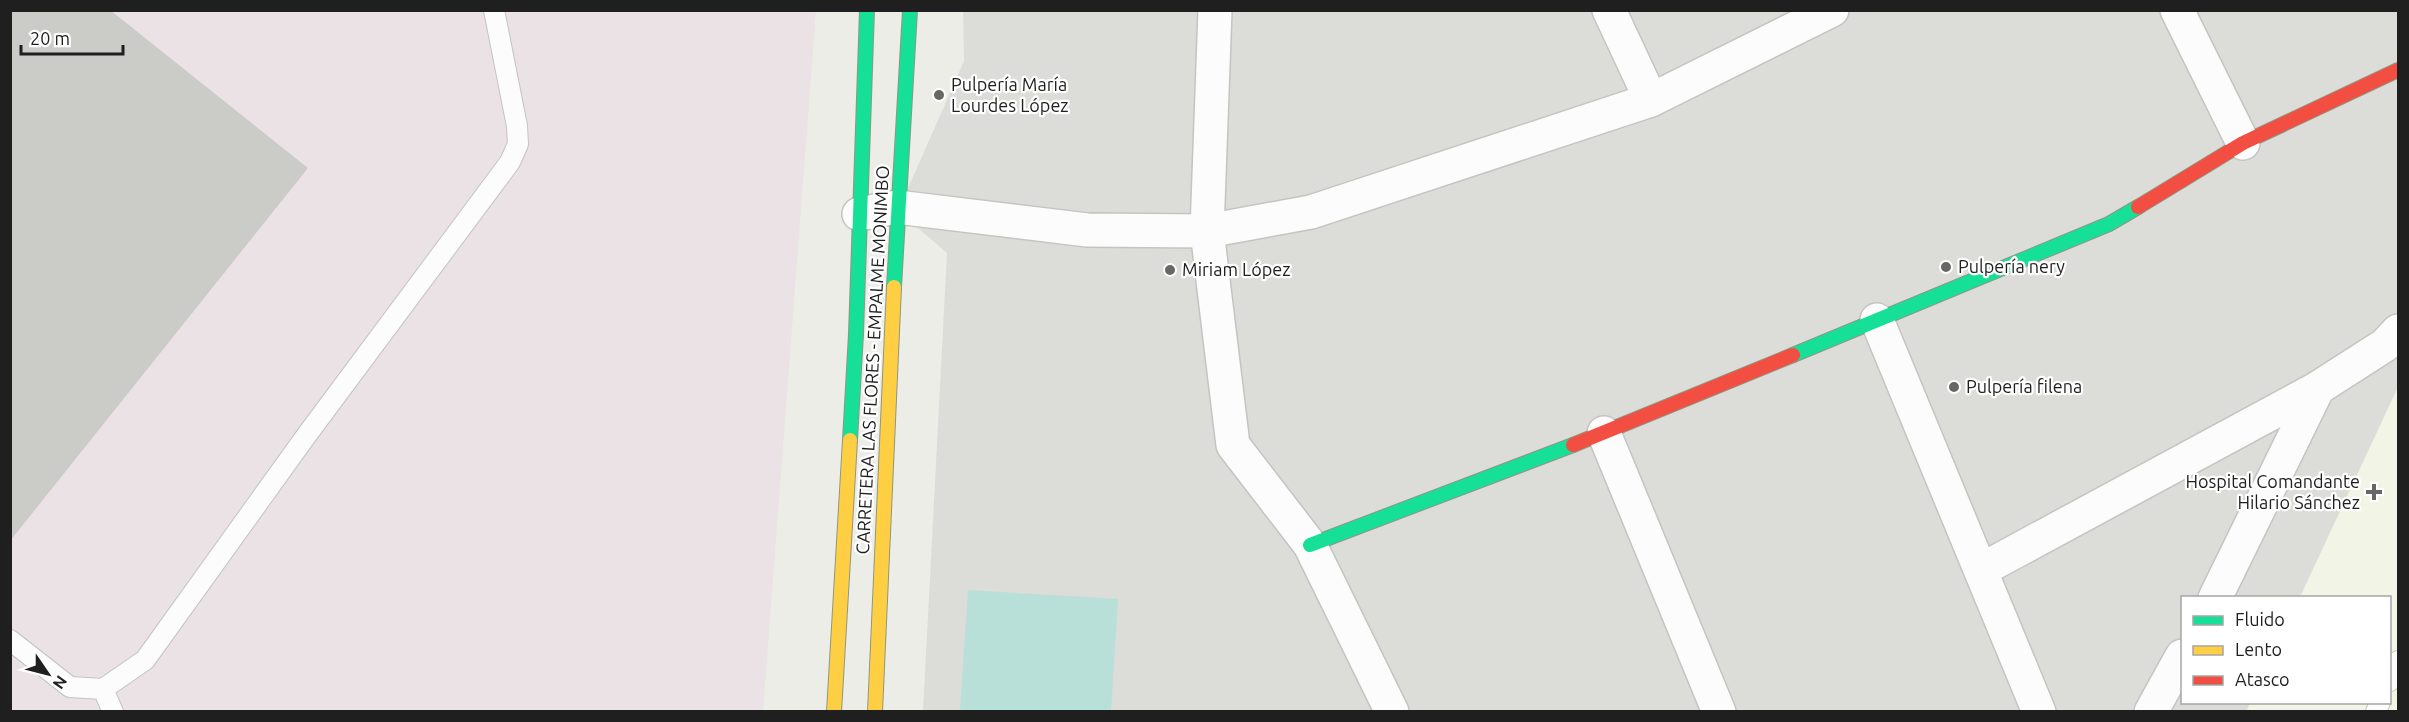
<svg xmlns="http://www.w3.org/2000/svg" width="2409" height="722" viewBox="0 0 2409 722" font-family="Ubuntu,sans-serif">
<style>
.residential{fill:#dcdcd9;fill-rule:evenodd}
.industrial{fill:#eae2e4}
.education{fill:#f2f5e5}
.pitch{fill:#b8e0d8}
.building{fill:#cbcbc8}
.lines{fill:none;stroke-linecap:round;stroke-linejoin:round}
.lane-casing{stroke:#c4c4c2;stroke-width:22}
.street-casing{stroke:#c4c4c2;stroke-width:36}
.fast-casing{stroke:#909682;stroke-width:16}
.slow-casing{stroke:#909682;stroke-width:16}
.jam-casing{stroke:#909682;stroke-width:16}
.lane{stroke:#fcfcfc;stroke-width:20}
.street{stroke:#fcfcfc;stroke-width:33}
.fast{stroke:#16e098;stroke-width:14}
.slow{stroke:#ffcf43;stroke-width:14}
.jam{stroke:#f24e42;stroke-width:14}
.poi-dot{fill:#676765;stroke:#fff;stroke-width:2}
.labels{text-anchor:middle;stroke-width:4.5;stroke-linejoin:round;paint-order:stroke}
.poi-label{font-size:18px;fill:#1f1f1f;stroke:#fff;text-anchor:start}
.street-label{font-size:18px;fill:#1f1f1f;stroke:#fff}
</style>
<rect width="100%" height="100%" fill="#edede8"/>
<path class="residential" d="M963,11H2398V711H923L947,253L898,211L964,61ZM2182,598H2390V702H2182Z"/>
<path class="industrial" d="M10,11H816L763,711H11Z"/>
<path class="education" d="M2398,387V711L2246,712L2250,703L2390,702V598L2300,597Z"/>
<path class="pitch" d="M968,590L1118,599L1111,711H960Z"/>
<path class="building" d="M10,10H110L308,168L10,541Z"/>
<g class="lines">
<defs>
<g id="lane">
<path d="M10,640L70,687L103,689L113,712"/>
<path d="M2390,681L2398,661"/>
<path d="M103,689L145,660L306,436L510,162L518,144L517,126L494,10"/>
<path d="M2376,712L2380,702"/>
</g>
<g id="street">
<path d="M1215,10L1207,231L1233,445L1310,545L1392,712"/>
<path d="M1609,10L1651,100"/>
<path d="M2177,10L2243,143"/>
<path d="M859,214L897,207L1087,230L1207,231L1311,212L1651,100L1832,10"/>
<path d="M1877,320L2039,712"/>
<path d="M1604,433L1719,712"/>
<path d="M1981,570L2318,388"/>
<path d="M2215,598L2318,388L2385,345L2398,331"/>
<path d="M2151,712L2182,656"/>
</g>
<g id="fast">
<path d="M894,287L910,10"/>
<path d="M1793,355L2109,224L2138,207"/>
<path d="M850,440L856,334L867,10"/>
<path d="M1310,545L1573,445"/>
</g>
<g id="slow">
<path d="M834,712L850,440"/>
<path d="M875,712L894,287"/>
</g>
<g id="jam">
<path d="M2138,207L2243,143L2398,70"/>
<path d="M1573,445L1793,355"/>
</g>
</defs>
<use href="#lane" class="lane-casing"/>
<use href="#street" class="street-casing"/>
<use href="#fast" class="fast-casing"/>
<use href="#slow" class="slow-casing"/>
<use href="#jam" class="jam-casing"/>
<use href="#lane" class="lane"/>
<use href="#street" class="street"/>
<use href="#fast" class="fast"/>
<use href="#slow" class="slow"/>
<use href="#jam" class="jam"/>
</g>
<g class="poi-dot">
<circle cx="939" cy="95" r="6"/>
<circle cx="1946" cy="267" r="6"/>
<circle cx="1170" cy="270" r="6"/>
<circle cx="1954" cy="387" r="6"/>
<path d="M2371 483h6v6h6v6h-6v6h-6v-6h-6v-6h6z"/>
</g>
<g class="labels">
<g class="poi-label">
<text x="951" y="91">Pulpería María<tspan x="951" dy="21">Lourdes López</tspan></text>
<text x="1958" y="273">Pulpería nery</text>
<text x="1182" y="276">Miriam López</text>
<text x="1966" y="393">Pulpería filena</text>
<text x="2360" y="488" text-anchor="end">Hospital Comandante<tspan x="2360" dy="21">Hilario Sánchez</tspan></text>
</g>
<g class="street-label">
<text transform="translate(873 360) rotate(-87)" y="6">CARRETERA LAS FLORES - EMPALME MONIMBO</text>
</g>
</g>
<rect width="2409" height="722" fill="none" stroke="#1f1f1f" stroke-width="24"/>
<rect x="2181" y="596" width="210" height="108" fill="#ffffff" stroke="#a5a5a5" stroke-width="1.5"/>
<rect x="2193" y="616" width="30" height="9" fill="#16e098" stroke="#a5a5a5" stroke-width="1.5"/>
<text x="2235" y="626" font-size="18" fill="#1f1f1f">Fluido</text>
<rect x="2193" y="646" width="30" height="9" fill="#ffcf43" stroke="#a5a5a5" stroke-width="1.5"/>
<text x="2235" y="656" font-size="18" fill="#1f1f1f">Lento</text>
<rect x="2193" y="676" width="30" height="9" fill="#f24e42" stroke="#a5a5a5" stroke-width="1.5"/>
<text x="2235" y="686" font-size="18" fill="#1f1f1f">Atasco</text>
<g transform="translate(48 674) rotate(125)" stroke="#ffffff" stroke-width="4.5" paint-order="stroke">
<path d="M0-4.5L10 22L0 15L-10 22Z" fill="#1f1f1f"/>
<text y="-9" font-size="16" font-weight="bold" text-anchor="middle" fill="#1f1f1f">N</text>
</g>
<path d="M21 45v9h102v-9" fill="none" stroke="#1f1f1f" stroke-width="3"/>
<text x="30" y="45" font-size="18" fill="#1f1f1f" stroke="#ffffff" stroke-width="4.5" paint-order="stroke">20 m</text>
</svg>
